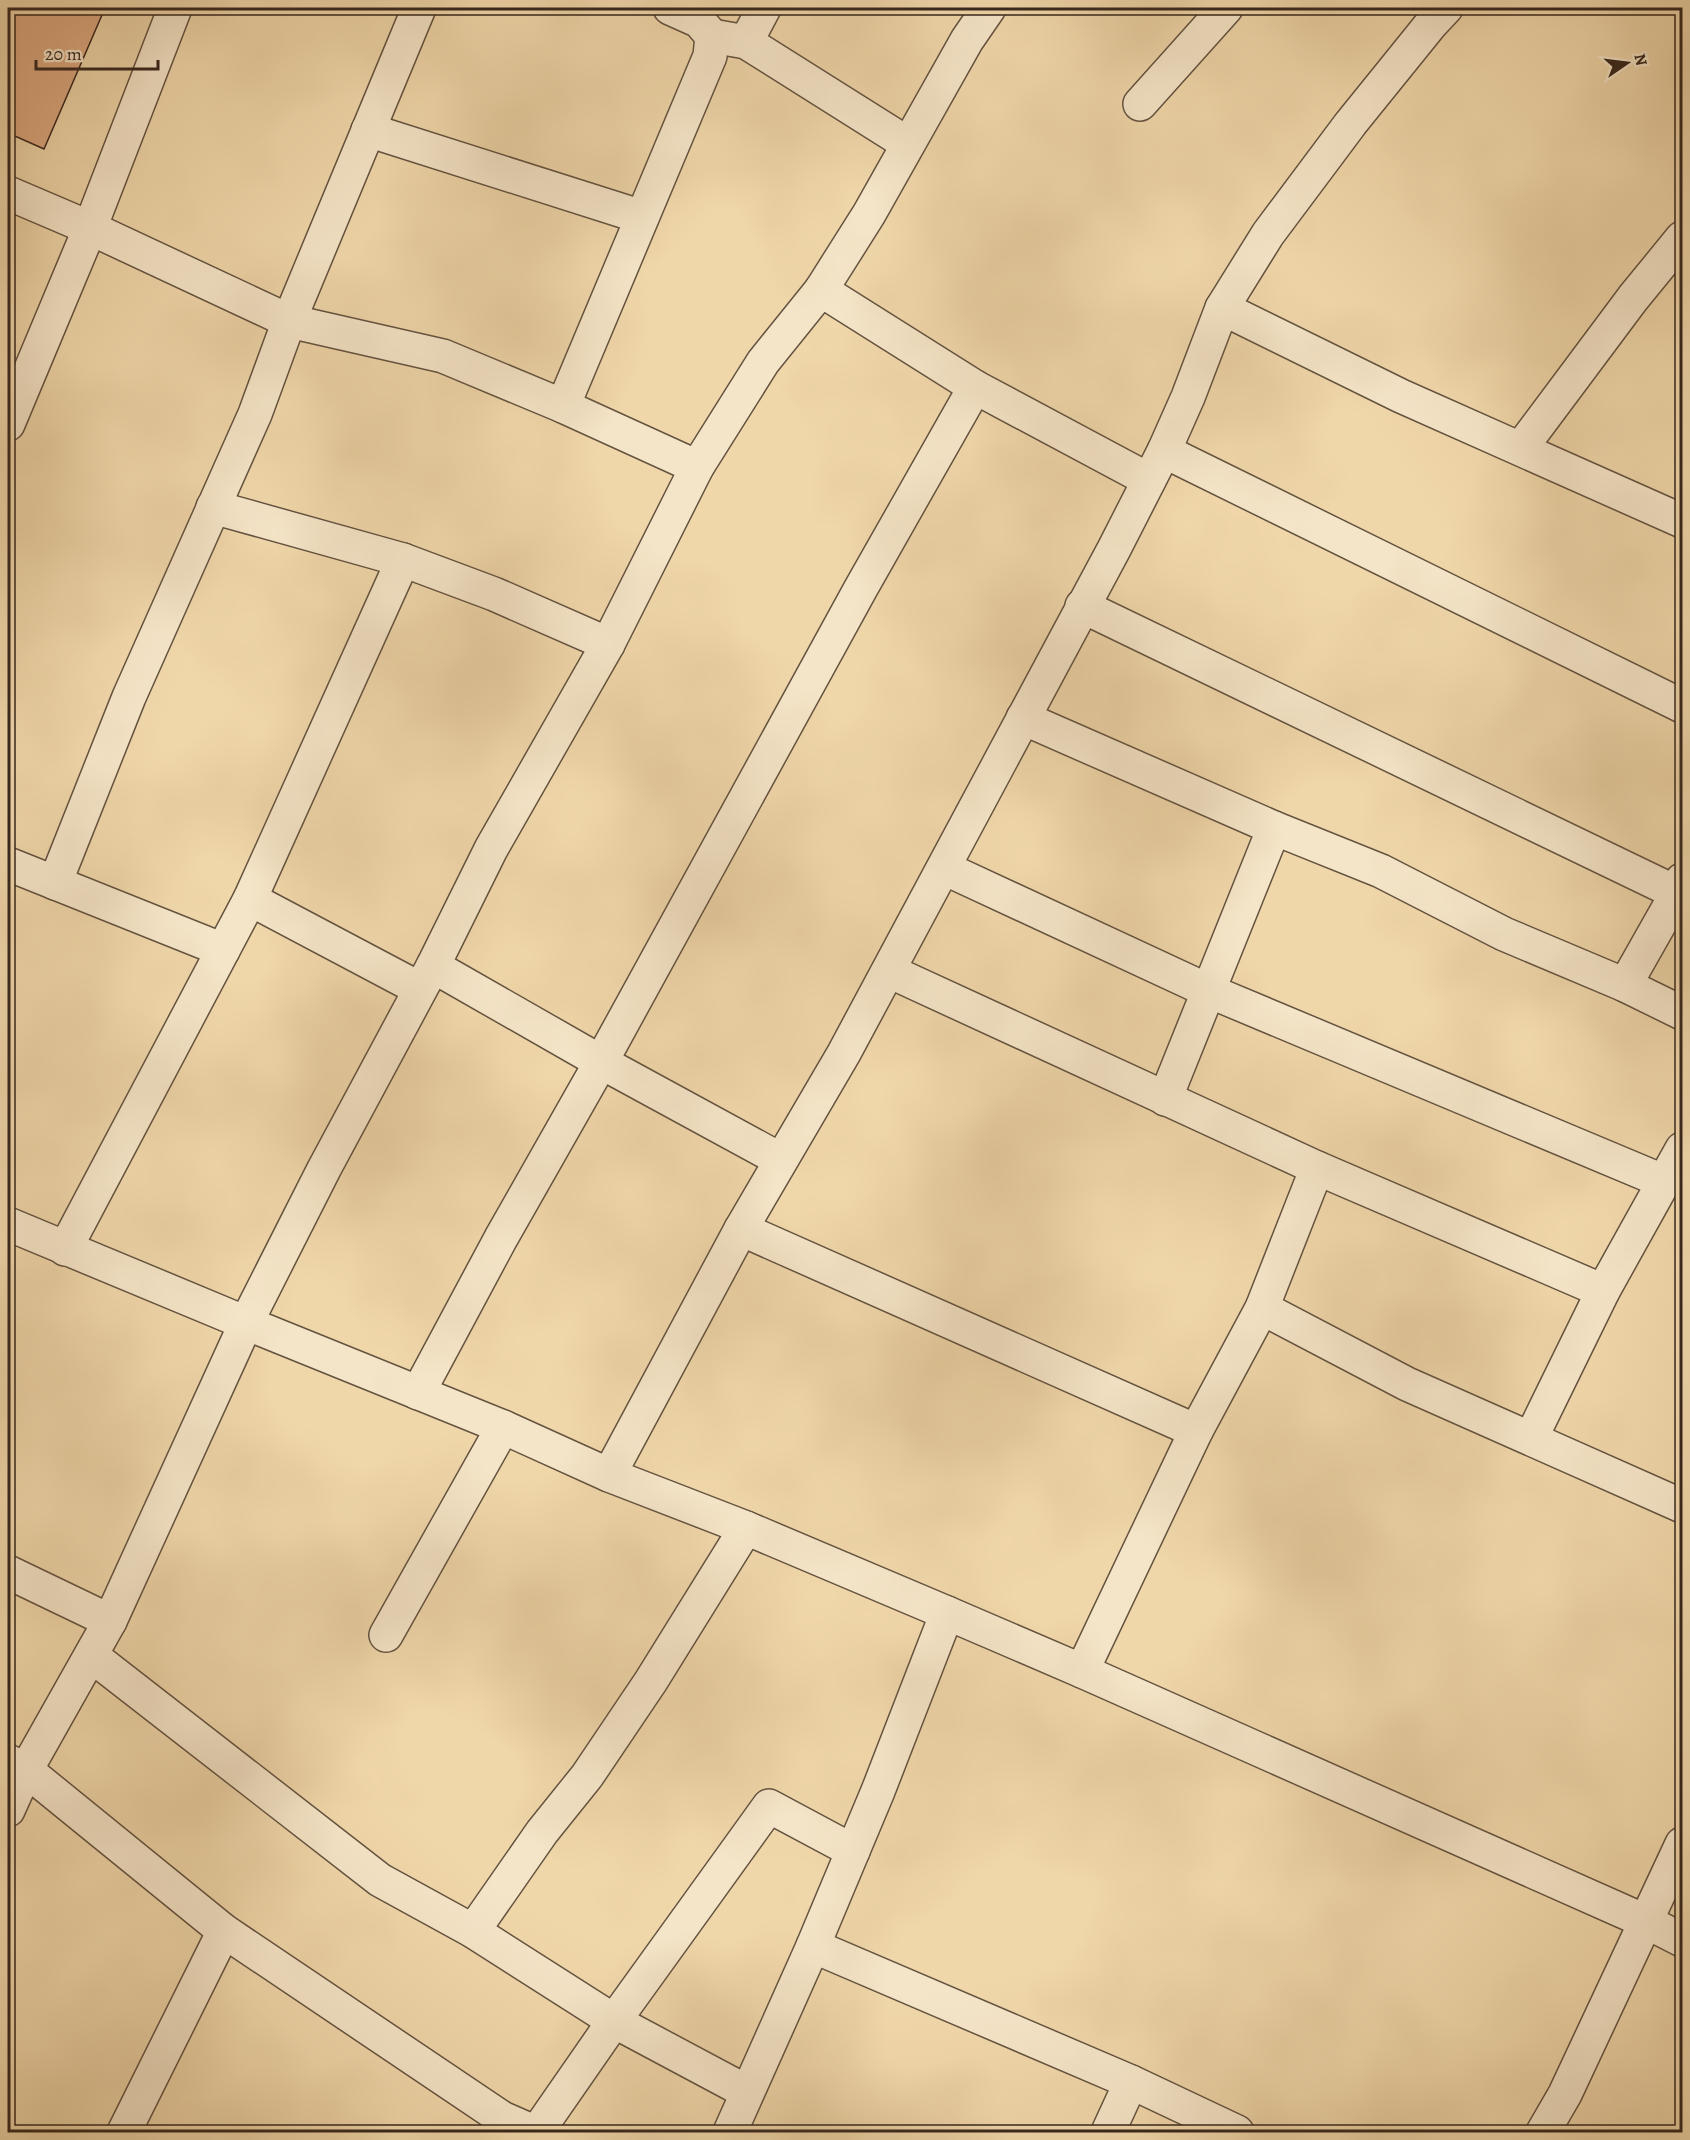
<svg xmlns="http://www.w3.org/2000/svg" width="1690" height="2140" viewBox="0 0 1690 2140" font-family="Alegreya,serif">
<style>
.building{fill:#dda880;stroke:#36271e;stroke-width:1.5}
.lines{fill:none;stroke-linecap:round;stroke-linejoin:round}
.minor-casing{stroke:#645341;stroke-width:36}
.minor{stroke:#f5e5c8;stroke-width:33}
</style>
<rect width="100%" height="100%" fill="#f0d7aa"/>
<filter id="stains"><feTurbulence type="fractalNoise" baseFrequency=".00333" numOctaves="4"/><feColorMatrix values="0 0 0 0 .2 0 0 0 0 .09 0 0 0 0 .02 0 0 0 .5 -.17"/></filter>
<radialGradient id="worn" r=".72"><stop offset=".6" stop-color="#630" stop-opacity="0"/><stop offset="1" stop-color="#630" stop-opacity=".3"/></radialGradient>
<path class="building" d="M8,8H105L44,149L8,133Z"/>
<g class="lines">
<defs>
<g id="minor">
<path d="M712,36L746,42L908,144"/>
<path d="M746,42L764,8"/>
<path d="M1140,104L1226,8"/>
<path d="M368,130L642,217"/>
<path d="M8,193L90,228L289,321L443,356L563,406L697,467"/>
<path d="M821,290L975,387L1149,480"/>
<path d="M1222,308L1401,396L1682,521"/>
<path d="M563,406L710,56L712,36L699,21L670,8"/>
<path d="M8,424L90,228L175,8"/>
<path d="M1521,448L1633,298L1682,238"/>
<path d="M1164,451L1682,706"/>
<path d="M213,507L403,560L494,594L608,644"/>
<path d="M1082,606L1677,893"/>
<path d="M1023,718L1274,828L1381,871L1504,934L1625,985L1682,1013"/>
<path d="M8,864L223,950"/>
<path d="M944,868L1209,991L1665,1182"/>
<path d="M55,883L129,697L255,414L289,321L419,8"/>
<path d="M250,899L420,989"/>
<path d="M433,966L601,1062L781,1160"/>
<path d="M889,971L1317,1168L1603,1291"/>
<path d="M1625,985L1677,893L1682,880"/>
<path d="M1165,1099L1274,828"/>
<path d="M8,1224L246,1323L503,1427L609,1475L746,1528L947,1613L1082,1671L1647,1922L1682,1940"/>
<path d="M741,1229L1196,1431"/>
<path d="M65,1249L250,899L403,560"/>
<path d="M1262,1308L1407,1384L1682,1506"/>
<path d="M418,1393L501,1238L601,1062L861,588L975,387"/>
<path d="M1531,1438L1603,1291L1682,1149"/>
<path d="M609,1475L741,1229L844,1053L1114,549L1164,451L1188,397L1222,308L1268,234L1351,123L1431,24L1446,8"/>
<path d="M8,1572L110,1621"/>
<path d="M386,1635L503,1427"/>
<path d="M92,1656L380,1880L473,1931L614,2021L747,2092"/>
<path d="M1082,1671L1196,1431L1262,1308L1317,1168"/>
<path d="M8,1761L26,1770L224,1931L502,2118L534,2132"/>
<path d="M8,1810L26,1770L110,1621L246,1323L324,1169L433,966L491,849L608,644L697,467L763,362L821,290L869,214L967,40L989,8"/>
<path d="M473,1931L542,1832L587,1776L651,1681L746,1528"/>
<path d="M813,1946L1131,2082L1237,2132"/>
<path d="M124,2132L224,1931"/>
<path d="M537,2132L614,2021L769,1806L853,1851"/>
<path d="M730,2132L813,1946L878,1791L947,1613"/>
<path d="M1108,2132L1131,2082"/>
<path d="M1543,2132L1565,2094L1682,1844"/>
</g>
</defs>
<use href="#minor" class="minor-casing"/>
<use href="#minor" class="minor"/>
</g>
<rect width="1690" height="2140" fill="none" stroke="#f0d7aa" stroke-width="30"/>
<rect x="9" y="9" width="1672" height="2122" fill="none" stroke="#36271e" stroke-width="3"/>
<rect x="15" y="15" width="1660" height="2110" fill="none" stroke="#36271e" stroke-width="1.5"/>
<g transform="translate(1627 63) rotate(76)" stroke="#f5e5c8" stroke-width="4.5" paint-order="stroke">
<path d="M0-4.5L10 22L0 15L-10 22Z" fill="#36271e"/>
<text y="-9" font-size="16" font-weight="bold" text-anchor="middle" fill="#36271e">N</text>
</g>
<path d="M36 60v9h122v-9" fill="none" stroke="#36271e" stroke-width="3"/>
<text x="45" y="60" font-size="18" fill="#36271e" stroke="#f5e5c8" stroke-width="4.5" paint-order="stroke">20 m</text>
<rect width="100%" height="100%" filter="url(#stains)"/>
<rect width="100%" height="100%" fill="url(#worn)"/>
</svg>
